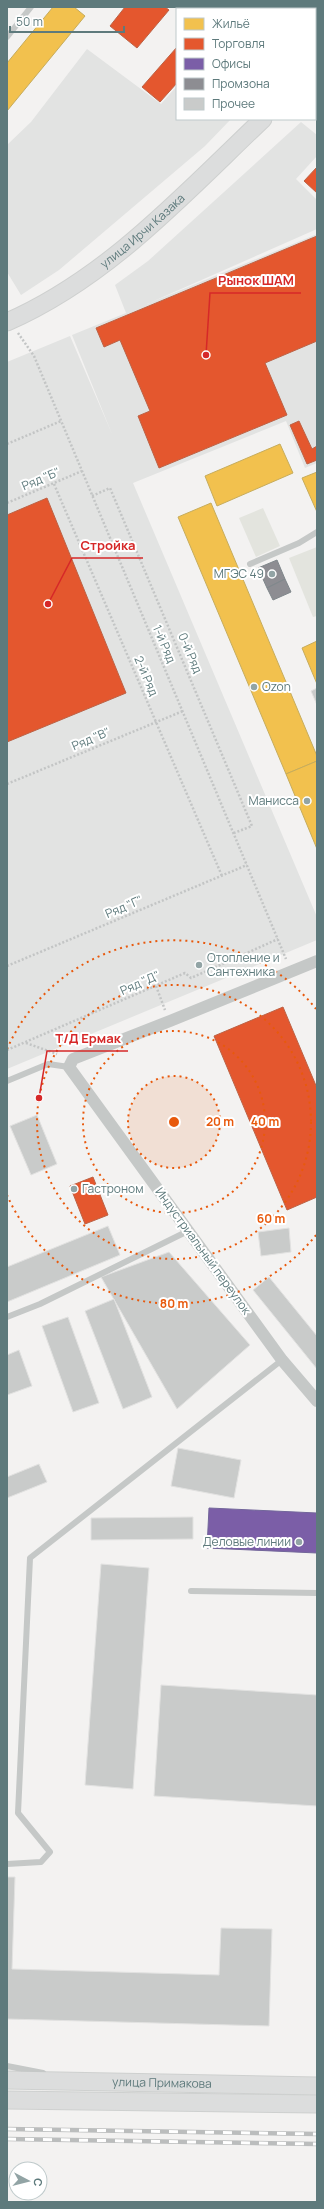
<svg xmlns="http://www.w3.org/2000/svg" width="324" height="2209" viewBox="0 0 324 2209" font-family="Manrope,sans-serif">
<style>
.built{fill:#e2e3e2}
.green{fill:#e3e4de}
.homes{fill:#f2c14e;stroke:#c6ac5c}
.shops{fill:#e4572e;stroke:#bc6245}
.offices{fill:#7b5ea7;stroke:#72669a}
.industry{fill:#8d8d92;stroke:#7f878b}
.building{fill:#c9cbca;stroke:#e2e2e1}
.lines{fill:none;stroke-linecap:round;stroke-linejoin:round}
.secondary-casing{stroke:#ced0cf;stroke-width:19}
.primary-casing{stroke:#cfd0cf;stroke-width:21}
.path{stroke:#c3c5c5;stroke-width:2.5;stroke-dasharray:2 2;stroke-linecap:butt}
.service{stroke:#c5c8c7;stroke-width:6}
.minor{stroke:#c5c8c7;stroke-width:12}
.secondary{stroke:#dcdddd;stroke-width:17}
.primary{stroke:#dcdddd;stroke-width:19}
.rail-casing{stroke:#bbbdbd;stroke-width:4.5}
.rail{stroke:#fff;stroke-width:3;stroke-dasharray:9;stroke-linecap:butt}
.ring{fill:none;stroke:#e8590c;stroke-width:2;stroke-dasharray:2 4}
.poi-dot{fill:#92a4a5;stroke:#fff;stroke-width:1.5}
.labels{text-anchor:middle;stroke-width:4;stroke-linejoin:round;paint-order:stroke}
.street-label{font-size:12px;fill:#5e7a7c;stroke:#fff}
.poi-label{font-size:12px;fill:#5e7a7c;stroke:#fff;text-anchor:end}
.centre{fill:#e8590c;stroke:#fff;stroke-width:2}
.ring-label{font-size:12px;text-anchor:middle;font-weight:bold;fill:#e8590c;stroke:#fff;stroke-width:4;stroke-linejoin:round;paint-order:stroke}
.leader{fill:none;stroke:#d62828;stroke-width:1.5}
.callout-dot{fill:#d62828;stroke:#fff;stroke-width:1.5}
.callout-label{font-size:13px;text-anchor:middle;font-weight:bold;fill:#d62828;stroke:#fff;stroke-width:4;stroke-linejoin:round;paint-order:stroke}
</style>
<rect width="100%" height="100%" fill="#f3f2f1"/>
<g class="built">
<path d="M87,49L161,104L177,86V119H231L205,146L59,270L21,295L7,272V145L31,122Z"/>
<path d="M301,122L317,135V156L296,179L317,200V229L147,304L317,234V463L305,468L286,421L133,483L317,917V940L7,1069V362L70,336L112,434L72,335L126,313L115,285L148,261Z"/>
</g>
<g class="green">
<path d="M263,508L280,546L256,557L239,518Z"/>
<path d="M317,547V616L313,617L289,558Z"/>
</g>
<g class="homes">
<path d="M53,7H74L85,16L7,111V63Z"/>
<path d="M280,444L293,473L217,506L205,476Z"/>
<path d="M317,472V512L302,478Z"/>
<path d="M211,503L317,756V761L286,774L178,517Z"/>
<path d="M317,641V684L302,648Z"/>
<path d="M317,761V849L286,774Z"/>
</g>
<g class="shops">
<path d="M125,7H165L169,10L137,48L110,26Z"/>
<path d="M177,47V83L160,102L142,87Z"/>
<path d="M317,167V193L304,181Z"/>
<path d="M317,236V341L265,363L287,415L159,468L138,416L150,411L120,340L104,347L96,328Z"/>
<path d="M299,421L312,449L317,446V460L307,464L290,425Z"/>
<path d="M47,498L126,693L7,742V515Z"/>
<path d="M283,1007L317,1088V1197L287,1210L214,1036Z"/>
<path d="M93,1177L108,1215L85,1224L70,1186Z"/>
</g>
<path class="offices" d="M209,1508L317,1513V1553L207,1548Z"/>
<g class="industry">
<path d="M277,560L285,579L267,588L258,568Z"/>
<path d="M285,579L291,592L273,600L267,588Z"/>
</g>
<g class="building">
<path d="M317,688V705L311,691Z"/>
<path d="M37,1115L57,1164L31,1175L10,1126Z"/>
<path d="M108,1226L120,1255L7,1302V1267Z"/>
<path d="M289,1228L291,1252L261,1256L258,1232Z"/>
<path d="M169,1252L250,1345L177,1409L101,1277Z"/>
<path d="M269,1277L317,1336V1369L253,1290Z"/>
<path d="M114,1299L152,1397L123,1409L85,1311Z"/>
<path d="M68,1317L99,1403L73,1412L42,1326Z"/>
<path d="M19,1350L32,1386L7,1395V1355Z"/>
<path d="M178,1448L241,1460L234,1498L171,1486Z"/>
<path d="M39,1464L47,1482L7,1498V1477Z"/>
<path d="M193,1517V1539L91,1540V1518Z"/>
<path d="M101,1564L149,1568L133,1789L85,1785Z"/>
<path d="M161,1685L317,1695V1806L154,1796Z"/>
<path d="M7,1877H15L12,1969L219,1975L221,1928L272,1929L269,2026L7,2019Z"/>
</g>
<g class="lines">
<defs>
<g id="secondary">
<path d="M273,9L275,7"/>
<path id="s1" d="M7,322C108,278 184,194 263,119"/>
<path id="s2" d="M7,2080L317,2086"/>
<path d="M7,2100L317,2104"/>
</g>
<g id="primary">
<path d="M253,7L256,9"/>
<path d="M287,7L289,9"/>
<path d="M315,31L317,33"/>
<path d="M315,61L317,63"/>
</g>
</defs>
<use href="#secondary" class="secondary-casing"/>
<use href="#primary" class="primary-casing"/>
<g class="path">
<path d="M18,333L34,356L286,959"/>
<path d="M7,444L61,421"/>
<path d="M54,484L222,876"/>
<path d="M92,496L110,488L252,826L234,833"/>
<path d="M7,503L82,471"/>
<path d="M7,784L183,711"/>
<path d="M7,966L247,865"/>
<path d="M156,986L165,1010"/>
<path d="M26,1043L57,1054"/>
<path d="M7,1050L185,973L191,978L278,939"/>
</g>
<g class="service">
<path d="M7,37L31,7"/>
<path d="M315,107L317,109"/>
<path d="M250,564L299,543L317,532"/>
<path d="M7,1081L48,1064L69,1067"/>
<path d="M7,1317L40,1304L188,1231"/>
<path d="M191,1591L317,1593"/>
<path d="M7,1864L41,1862L50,1852L18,1813L30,1558L282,1360"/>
<path d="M7,2066L43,2073"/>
</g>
<path class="minor" d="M317,961L170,1021L73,1059L69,1067L282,1360L317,1401"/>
<use href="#secondary" class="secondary"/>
<use href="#primary" class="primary"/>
<defs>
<g id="rail">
<path d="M7,2129L317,2134"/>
<path d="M7,2139L317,2144"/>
</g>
</defs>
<use href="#rail" class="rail-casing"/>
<use href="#rail" class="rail"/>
</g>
<circle cx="174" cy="1122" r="46" fill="#e8590c" fill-opacity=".12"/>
<g class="ring">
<circle cx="174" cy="1122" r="46"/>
<circle cx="174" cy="1122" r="91"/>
<circle cx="174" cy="1122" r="137"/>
<path d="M316 1235A182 182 0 0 1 7 1195M7 1049A182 182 0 0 1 316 1009"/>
</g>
<g class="poi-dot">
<circle cx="272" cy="574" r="4"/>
<circle cx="254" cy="687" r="4"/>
<circle cx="307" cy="801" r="4"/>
<circle cx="199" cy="965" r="4"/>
<circle cx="74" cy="1189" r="4"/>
<circle cx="299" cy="1542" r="4"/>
</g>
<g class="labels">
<g class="street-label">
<text dy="4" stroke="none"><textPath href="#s1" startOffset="164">улица Ирчи Казака</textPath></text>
<text transform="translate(41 479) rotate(-23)" y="4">Ряд "Б"</text>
<text transform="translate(164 644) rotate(67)" y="4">1-й Ряд</text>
<text transform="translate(190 653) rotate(67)" y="4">0-й Ряд</text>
<text transform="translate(146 676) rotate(67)" y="4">2-й Ряд</text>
<text transform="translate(91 739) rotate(-23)" y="4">Ряд "В"</text>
<text transform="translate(124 907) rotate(-23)" y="4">Ряд "Г"</text>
<text transform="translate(140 983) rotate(-24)" y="4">Ряд "Д"</text>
<text transform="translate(203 1251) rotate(54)" y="4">Индустриальный переулок</text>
<text dy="4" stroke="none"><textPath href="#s2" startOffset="155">улица Примакова</textPath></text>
</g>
<g class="poi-label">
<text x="264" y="578">МГЭС 49</text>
<text x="262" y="691" text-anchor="start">Ozon</text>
<text x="299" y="805">Манисса</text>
<text x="207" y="962" text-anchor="start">Отопление и<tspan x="207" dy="14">Сантехника</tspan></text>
<text x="82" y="1193" text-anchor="start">Гастроном</text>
<text x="291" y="1546">Деловые линии</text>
</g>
</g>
<circle cx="174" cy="1122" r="6" class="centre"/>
<g class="ring-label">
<text x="220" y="1126">20 m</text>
<text x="265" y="1126">40 m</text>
<text x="271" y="1223">60 m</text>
<text x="174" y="1308">80 m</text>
</g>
<path class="leader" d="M206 355L210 293H301M48 604L72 558H143M39 1098L47 1051H128"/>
<g class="callout-dot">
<circle cx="206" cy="355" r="4"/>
<circle cx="48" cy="604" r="4"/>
<circle cx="39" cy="1098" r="4"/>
</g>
<g class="callout-label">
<text x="256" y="285">Рынок ШАМ</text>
<text x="108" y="550">Стройка</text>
<text x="88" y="1043">Т/Д Ермак</text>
</g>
<rect width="324" height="2209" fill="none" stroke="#5e7a7c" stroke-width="16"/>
<rect x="176" y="8" width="140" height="112" fill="#ffffff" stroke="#bfcacb"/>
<rect x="184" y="18" width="20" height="12" fill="#f2c14e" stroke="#bfcacb"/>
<text x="212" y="28" font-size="12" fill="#5e7a7c">Жильё</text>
<rect x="184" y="38" width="20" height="12" fill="#e4572e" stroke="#bfcacb"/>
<text x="212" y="48" font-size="12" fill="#5e7a7c">Торговля</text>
<rect x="184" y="58" width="20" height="12" fill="#7b5ea7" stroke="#bfcacb"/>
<text x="212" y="68" font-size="12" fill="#5e7a7c">Офисы</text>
<rect x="184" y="78" width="20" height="12" fill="#8d8d92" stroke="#bfcacb"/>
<text x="212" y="88" font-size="12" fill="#5e7a7c">Промзона</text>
<rect x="184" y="98" width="20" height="12" fill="#c9cbca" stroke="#bfcacb"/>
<text x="212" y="108" font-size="12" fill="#5e7a7c">Прочее</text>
<g transform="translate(28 2181) rotate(97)"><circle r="19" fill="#ffffff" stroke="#bfcacb"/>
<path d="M0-3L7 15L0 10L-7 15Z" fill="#92a4a5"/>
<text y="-6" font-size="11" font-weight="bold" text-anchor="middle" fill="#5e7a7c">С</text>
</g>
<path d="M10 26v6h114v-6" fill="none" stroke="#5e7a7c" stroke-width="2"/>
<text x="16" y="26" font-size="12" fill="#5e7a7c" stroke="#ffffff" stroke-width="3" paint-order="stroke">50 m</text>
</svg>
